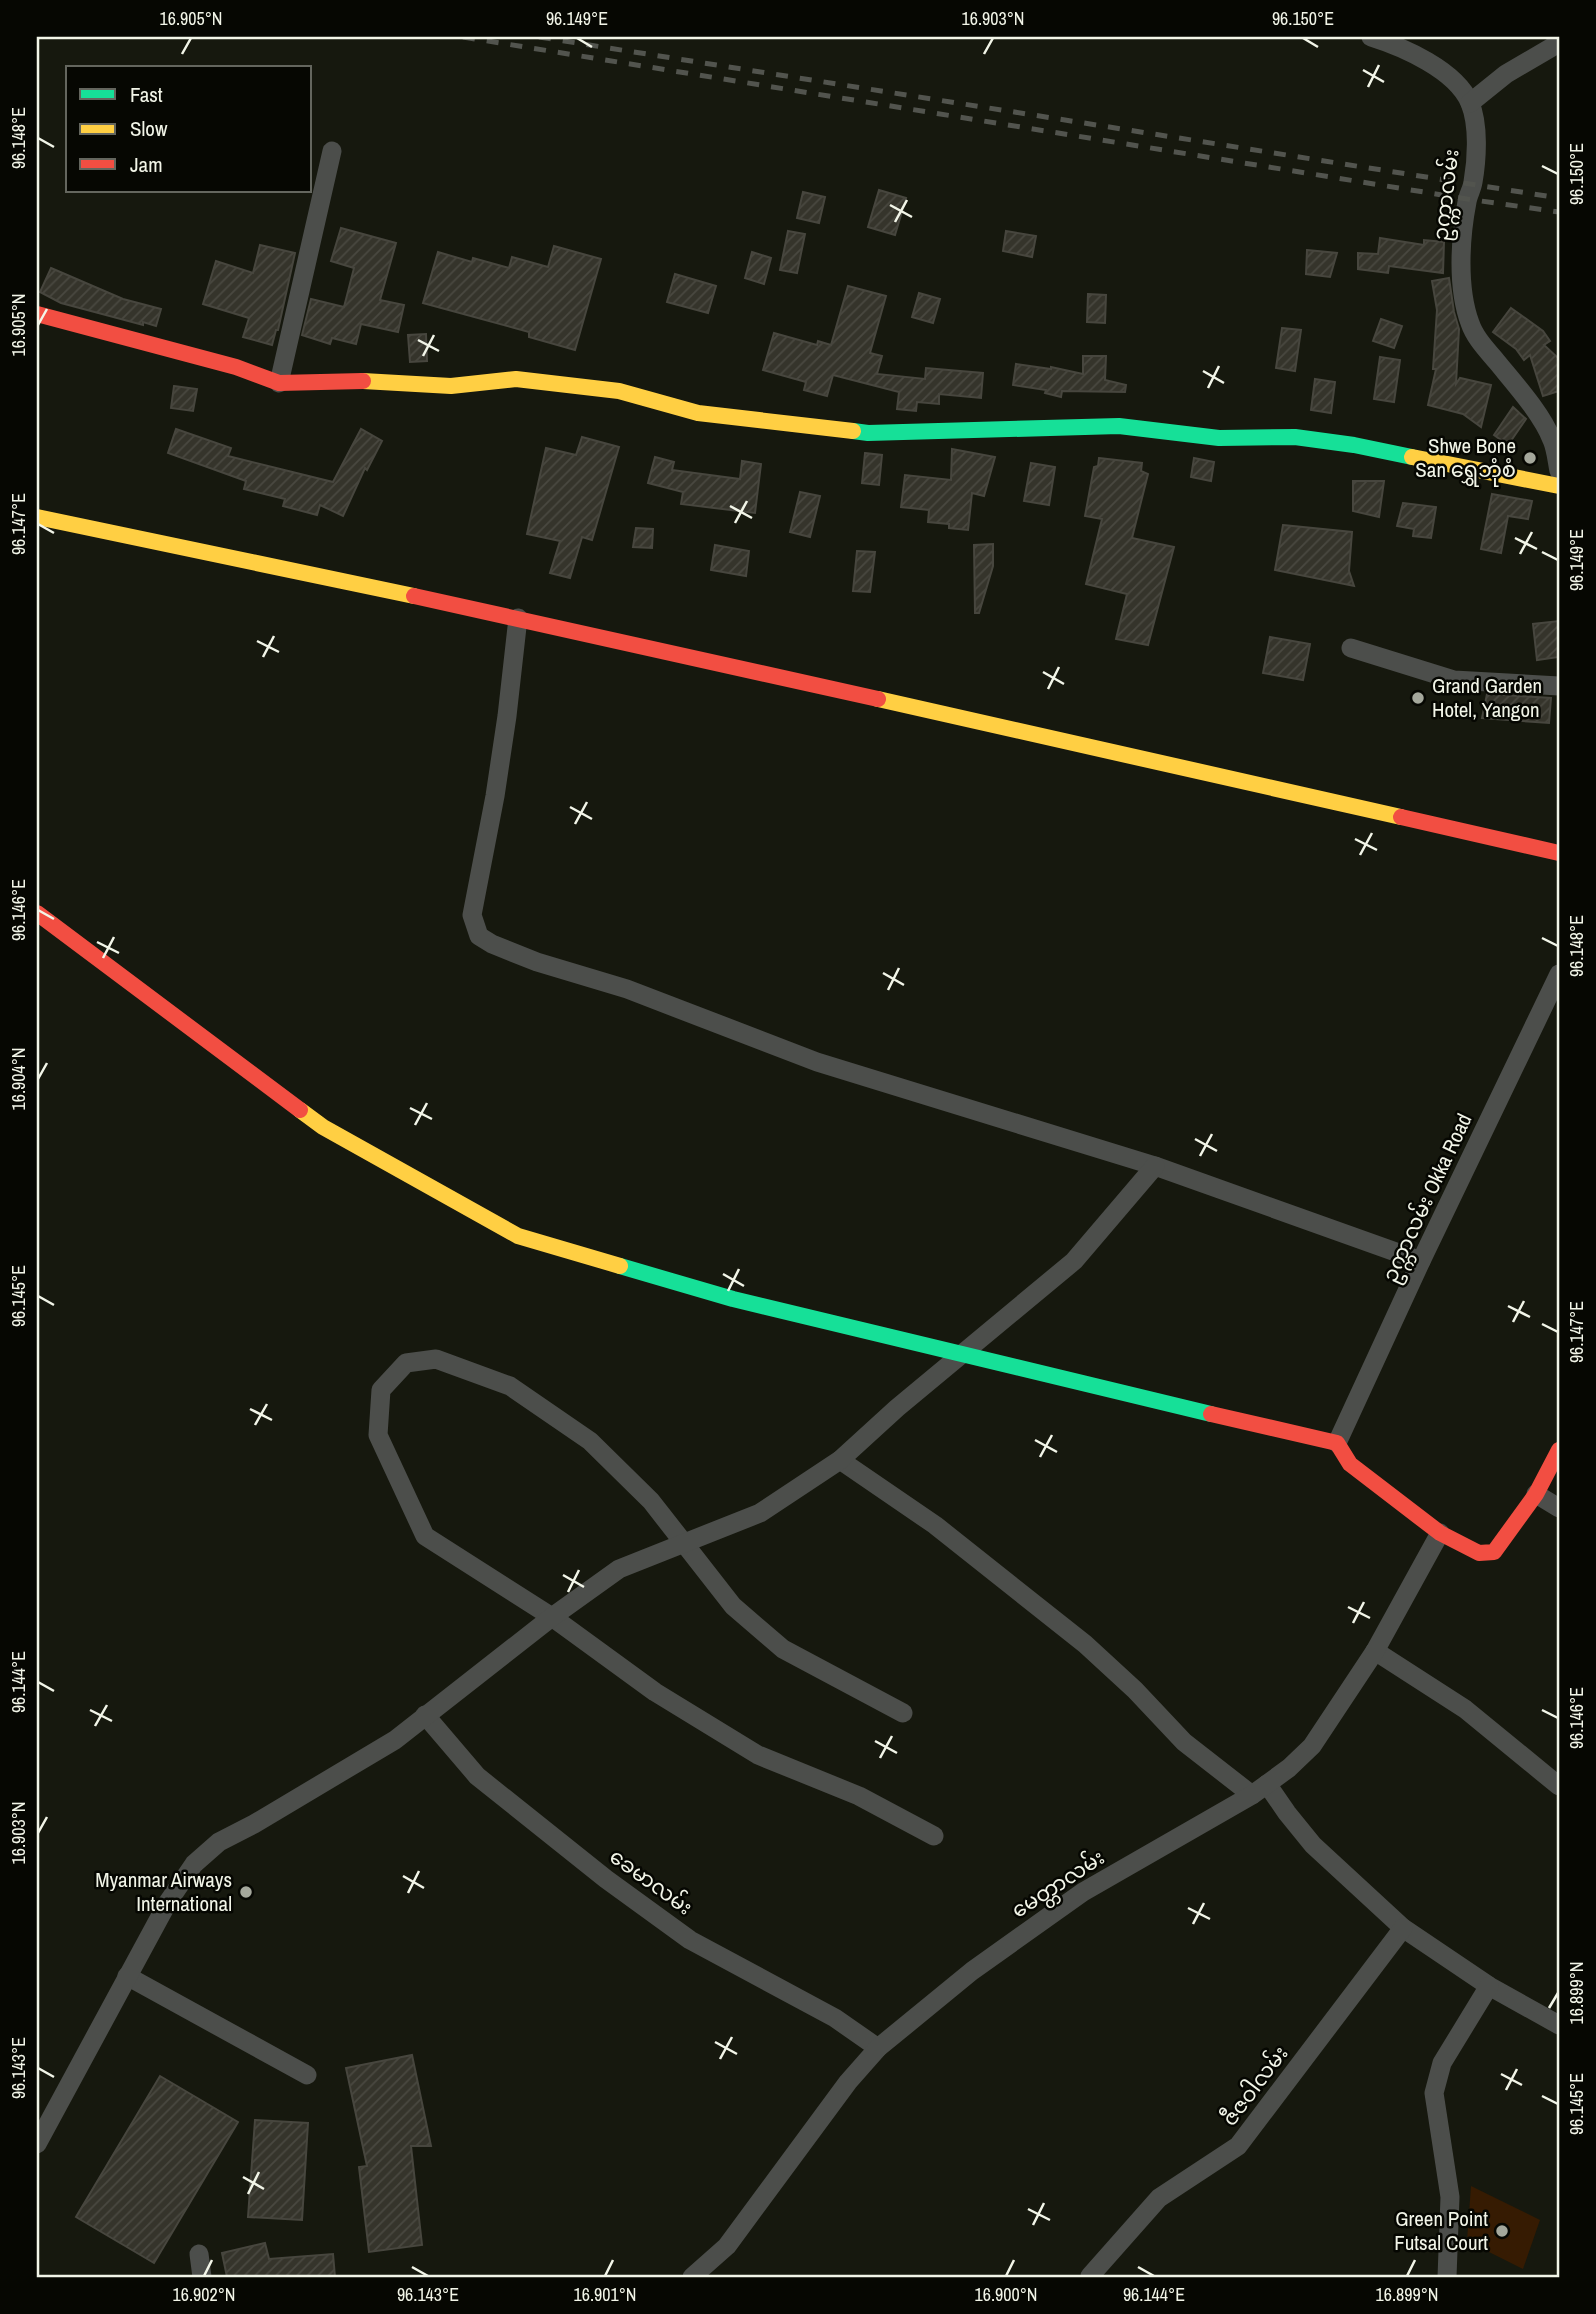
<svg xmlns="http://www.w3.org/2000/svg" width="1596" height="2314" viewBox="0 0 1596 2314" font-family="'Archivo Narrow','Noto Sans Myanmar',sans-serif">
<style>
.grass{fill:#361b02}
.building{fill:url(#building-hatch);stroke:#47463e;stroke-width:2}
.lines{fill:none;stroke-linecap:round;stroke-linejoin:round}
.street{stroke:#4c4e4b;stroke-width:19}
.fast{stroke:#16e098;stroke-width:16}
.slow{stroke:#ffcf43;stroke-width:16}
.jam{stroke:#f24e42;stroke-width:16}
.rail{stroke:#52544e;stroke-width:5;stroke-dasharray:12 12;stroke-linecap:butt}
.ticks{fill:none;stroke:#f2f5e8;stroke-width:2.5}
.poi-dot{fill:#a5a89c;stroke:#060702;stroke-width:2.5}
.labels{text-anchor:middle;stroke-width:5;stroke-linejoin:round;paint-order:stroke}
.street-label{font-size:21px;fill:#f2f5e8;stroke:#060702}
.poi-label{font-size:21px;fill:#f2f5e8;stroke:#060702;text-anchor:end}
.neatline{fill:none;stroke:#f2f5e8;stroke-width:2.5}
.ticks-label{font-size:18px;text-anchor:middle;fill:#f2f5e8}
</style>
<defs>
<pattern id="building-hatch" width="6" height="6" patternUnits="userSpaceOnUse" patternTransform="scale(1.75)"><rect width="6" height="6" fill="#35342b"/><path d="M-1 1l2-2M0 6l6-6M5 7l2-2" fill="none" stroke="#494840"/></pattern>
</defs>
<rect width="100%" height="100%" fill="#16180e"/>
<path class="grass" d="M1471,2186L1540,2220L1523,2269L1467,2241Z"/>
<g class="building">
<path d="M879,190L906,198L895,235L868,227Z"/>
<path d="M803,192L825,197L819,223L797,218Z"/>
<path d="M341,228L396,243L380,300L404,305L398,332L361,324L356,344L332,338L330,344L302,335L311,299L344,307L354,268L331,261Z"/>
<path d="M788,231L805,234L797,273L780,270Z"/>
<path d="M1006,231L1036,236L1032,257L1003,251Z"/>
<path d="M1380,238L1424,245V240L1444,242L1443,273L1389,266L1388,273L1358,269V253L1378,254Z"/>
<path d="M260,245L295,253L278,330H276L272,345L243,337L249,318L203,304L216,261L253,273Z"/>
<path d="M554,246L601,259L575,350L529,337V332L423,303L438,252L472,262L473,258L509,268L512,257L548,267Z"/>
<path d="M1307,250L1337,253L1330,277L1306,274Z"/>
<path d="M752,252L771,258L764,284L745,278Z"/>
<path d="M51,268L123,299L161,309L156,326L143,322V325L61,303L40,292Z"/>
<path d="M675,274L716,286L708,313L667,302Z"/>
<path d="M1449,278L1454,312L1459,329L1456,384L1460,378L1491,385L1481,427L1463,414L1428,405L1436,369H1433L1437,310L1432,281Z"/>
<path d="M848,286L886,296L870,353L882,356L877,374L925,379L926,368L983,373L981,398L939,394V404L917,402L916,411L897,409L899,392L833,375L827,396L804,390L806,382L763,370L774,333L817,345L818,341L831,345Z"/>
<path d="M919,293L940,299L933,323L912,317Z"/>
<path d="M1088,294L1106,295L1105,323L1087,322Z"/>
<path d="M1511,308L1543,331L1550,341L1544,345L1559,359V391L1543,396L1530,355L1524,360L1516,349L1493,332Z"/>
<path d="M1381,319L1402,326L1394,348L1373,341Z"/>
<path d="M1282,328L1301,330L1295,371L1276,368Z"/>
<path d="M426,334L427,361L410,362L408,335Z"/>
<path d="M1083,356H1106L1105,380L1126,385L1125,392L1062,391L1061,397L1045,393L1046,390L1013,385L1016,364L1051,369V367L1083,374Z"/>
<path d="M1380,357L1400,360L1394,402L1374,399Z"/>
<path d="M1315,379L1335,382L1331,413L1311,410Z"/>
<path d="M174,386L197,389L193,411L171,408Z"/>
<path d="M1513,407L1526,419L1508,445L1494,435Z"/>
<path d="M176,429L231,448L228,456L333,482L361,429L382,441L367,470L365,468L343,516L320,505L317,515L283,506L285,499L244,489L246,481L168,453Z"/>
<path d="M582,437L619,447L592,540L582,537L570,578L550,573L560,541L527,534L546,448L576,455Z"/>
<path d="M952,449L995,457L984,496L972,493L968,530L949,528V524L928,522L929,510L901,507L905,475L951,480Z"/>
<path d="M865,453L882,455L879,485L862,483Z"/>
<path d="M655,457L674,462L672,470L740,479L742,461L761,464L755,513L681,504L683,492L648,483Z"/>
<path d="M1099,458L1142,463L1141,471L1148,474L1132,538L1174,547L1148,645L1116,639L1127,594L1086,584L1102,519L1085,516L1094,467L1098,466Z"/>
<path d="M1194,458L1214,462L1211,481L1191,477Z"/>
<path d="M1031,463L1055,467L1049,505L1024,501Z"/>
<path d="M1353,481H1384L1379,517L1353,511Z"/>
<path d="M800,492L820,496L810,537L790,532Z"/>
<path d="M1492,494L1532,501L1528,519L1508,516L1501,553L1481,549Z"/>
<path d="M1403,503L1436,507L1431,538L1413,536L1414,529L1397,526Z"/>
<path d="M1283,525L1352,532L1349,571L1354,586L1275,570Z"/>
<path d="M636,528L653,529L652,548L633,547Z"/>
<path d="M993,544V566L979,613H975L974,545Z"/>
<path d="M715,545L749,551L746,576L711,570Z"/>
<path d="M857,551L875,552L870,592L853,591Z"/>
<path d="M1559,621V657L1537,660L1533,624Z"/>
<path d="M1270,637L1310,644L1303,680L1263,673Z"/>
<path d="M1487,694L1551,698L1549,723L1482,718Z"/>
<path d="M412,2055L431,2146H411L422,2245L369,2252L359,2167L367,2166L346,2068Z"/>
<path d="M160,2076L238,2122L154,2263L76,2217Z"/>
<path d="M255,2120L308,2123L302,2220L248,2217Z"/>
<path d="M265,2243L269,2259L333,2254L335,2277H227L222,2253Z"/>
</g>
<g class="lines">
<g class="street">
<path d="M1371,37C1403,47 1456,70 1470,103C1479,125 1477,159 1473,182C1472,189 1468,195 1467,202C1460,238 1457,288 1470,323C1475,338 1487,350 1497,362C1515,384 1542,414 1552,440C1556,449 1557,461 1559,471"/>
<path d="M1470,103L1506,74L1559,43"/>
<path d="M279,383L332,151"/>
<path d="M518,618L507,716L495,796L472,915L479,936L492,944L537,962L627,989L817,1062L1155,1166L1421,1261"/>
<path d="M1351,648L1454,680L1559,686"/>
<path d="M1337,1443L1421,1261L1559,974"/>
<path d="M840,1460L935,1525L1085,1644L1135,1690L1184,1742L1252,1795"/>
<path d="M1536,1494L1559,1508"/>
<path d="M1375,1651L1465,1709L1559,1786"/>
<path d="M903,1713L783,1649L733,1606L651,1501L590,1441L510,1386L436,1359L406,1363L381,1390L378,1435L425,1536L552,1617L655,1692L758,1755L859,1796L934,1836"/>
<path d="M425,1715L477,1776L606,1879L690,1940L835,2018L878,2048"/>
<path d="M1267,1784L1287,1813L1313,1845L1403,1928L1489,1986L1559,2025"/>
<path d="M127,1976L307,2075"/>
<path d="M37,2144L168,1902L194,1864L219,1842L254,1824L395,1740L552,1617L619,1569L760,1513L840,1460L897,1408L1074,1261L1155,1166"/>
<path d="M199,2254L202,2277"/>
<path d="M1090,2276L1159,2198L1238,2146L1403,1928"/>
<path d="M692,2277L727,2246L848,2082L878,2048L972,1971L1083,1892L1252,1795L1289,1768L1312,1746L1375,1651L1440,1533"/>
<path d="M1447,2277L1450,2197L1434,2093L1442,2063L1489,1986"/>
</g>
<g class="fast">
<path d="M853,431L868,433L1119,426L1219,438L1295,437L1354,445L1412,457"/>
<path d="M620,1266L733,1299L1211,1414"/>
</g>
<g class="slow">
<path d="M363,381L451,386L516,379L619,391L698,413L853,431"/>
<path d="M1412,457L1559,486"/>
<path d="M37,517L414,596"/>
<path d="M878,699L1401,817"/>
<path d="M300,1110L323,1127L518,1236L620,1266"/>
</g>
<g class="jam">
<path d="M37,314L236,367L279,383L363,381"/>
<path d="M414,596L878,699"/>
<path d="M1401,817L1559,853"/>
<path d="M37,913L300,1110"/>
<path d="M1211,1414L1337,1443L1350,1464L1440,1533L1479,1553L1494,1552L1536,1494L1559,1450"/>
</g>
<g class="rail">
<path d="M463,37L1467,199L1559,212"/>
<path d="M539,37L1559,198"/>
</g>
</g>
<path class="ticks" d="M577,38L592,47M1303,38L1318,47M182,54L191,38M984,54L993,38M1363,70L1384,82M1368,87L1379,65M38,138L54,147M1542,166L1558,174M890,205L912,217M895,222L907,200M38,325L47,309M418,340L439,351M423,356L434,335M1203,371L1224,383M1208,388L1219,366M730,506L752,518M735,523L747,501M38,524L54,533M1515,538L1537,549M1542,552L1558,560M1520,554L1532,532M257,641L279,652M263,657L274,636M1043,672L1064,684M1048,689L1059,667M570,807L592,819M575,824L587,802M1355,839L1377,850M1360,855L1372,833M38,910L54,919M1542,938L1558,946M97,942L119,953M103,958L114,937M883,973L904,985M888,990L899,968M38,1079L47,1063M410,1108L432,1119M415,1125L427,1103M1195,1139L1217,1151M1200,1156L1212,1134M723,1274L744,1286M728,1291L739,1269M38,1296L54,1305M1508,1306L1530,1317M1513,1322L1524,1301M1542,1324L1558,1332M250,1409L272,1420M255,1425L267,1404M1035,1440L1057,1452M1040,1457L1052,1435M563,1575L584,1587M568,1592L579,1570M1348,1607L1370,1618M1353,1623L1364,1602M38,1682L54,1691M90,1710L112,1721M1542,1710L1558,1718M95,1726L107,1705M875,1741L897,1753M880,1758L892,1736M38,1833L47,1817M403,1876L424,1888M408,1893L419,1871M1188,1908L1210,1919M1193,1924L1204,1903M1549,2008L1558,1993M715,2042L737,2054M720,2059L732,2037M38,2068L54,2077M1501,2074L1522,2085M1506,2090L1517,2069M1542,2096L1558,2104M243,2177L264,2189M248,2194L259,2172M1028,2209L1050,2220M1033,2225L1044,2203M412,2267L428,2276M1138,2267L1154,2276M204,2276L212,2260M605,2276L613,2260M1006,2276L1014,2260M1407,2276L1415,2260"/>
<g class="poi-dot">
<circle cx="1530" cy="458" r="7"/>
<circle cx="1418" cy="698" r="7"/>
<circle cx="246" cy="1892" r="7"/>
<circle cx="1502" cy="2231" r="7"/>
</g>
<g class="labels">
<g class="street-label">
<text transform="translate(1446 195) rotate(-83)" y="7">ဥက္ကာလမ်း</text>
<text transform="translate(1427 1198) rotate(-65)" y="7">ဥက္ကာလမ်း Okka Road</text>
<text transform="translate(651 1882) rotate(36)" y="7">ခေမာလမ်း</text>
<text transform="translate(1058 1884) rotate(-33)" y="7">မေတ္တာလမ်း</text>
<text transform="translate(1255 2086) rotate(-53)" y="7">ဇီဇဝါလမ်း</text>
</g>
<g class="poi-label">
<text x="1516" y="453">Shwe Bone<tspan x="1516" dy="24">San ရွှေဘုံစံ</tspan></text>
<text x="1432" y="693" text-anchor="start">Grand Garden<tspan x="1432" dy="24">Hotel, Yangon</tspan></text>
<text x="232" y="1887">Myanmar Airways<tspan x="232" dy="24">International</tspan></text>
<text x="1488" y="2226">Green Point<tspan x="1488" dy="24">Futsal Court</tspan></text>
</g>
</g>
<rect width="1596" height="2314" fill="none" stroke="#060702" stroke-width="77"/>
<rect x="66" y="66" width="245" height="126" fill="#060702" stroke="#64665e" stroke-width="2"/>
<rect x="80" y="89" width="35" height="10" fill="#16e098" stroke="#64665e" stroke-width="2"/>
<text x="130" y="102" font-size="21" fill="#f2f5e8">Fast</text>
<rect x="80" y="124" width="35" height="10" fill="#ffcf43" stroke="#64665e" stroke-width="2"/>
<text x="130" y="136" font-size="21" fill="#f2f5e8">Slow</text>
<rect x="80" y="159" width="35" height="10" fill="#f24e42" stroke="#64665e" stroke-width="2"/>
<text x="130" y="172" font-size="21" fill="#f2f5e8">Jam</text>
<rect x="38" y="38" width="1520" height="2238" class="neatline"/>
<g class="ticks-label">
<text x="191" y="25">16.905°N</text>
<text x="577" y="25">96.149°E</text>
<text x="993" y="25">16.903°N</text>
<text x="1303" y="25">96.150°E</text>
<text transform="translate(19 138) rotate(-90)" y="6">96.148°E</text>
<text transform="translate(1577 174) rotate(-90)" y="6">96.150°E</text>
<text transform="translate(19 325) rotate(-90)" y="6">16.905°N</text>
<text transform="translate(19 524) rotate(-90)" y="6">96.147°E</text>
<text transform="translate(1577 560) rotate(-90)" y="6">96.149°E</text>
<text transform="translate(19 910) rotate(-90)" y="6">96.146°E</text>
<text transform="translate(1577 946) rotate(-90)" y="6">96.148°E</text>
<text transform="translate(19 1079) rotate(-90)" y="6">16.904°N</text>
<text transform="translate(19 1296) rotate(-90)" y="6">96.145°E</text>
<text transform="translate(1577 1332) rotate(-90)" y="6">96.147°E</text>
<text transform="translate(19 1682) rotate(-90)" y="6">96.144°E</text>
<text transform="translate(1577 1718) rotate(-90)" y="6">96.146°E</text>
<text transform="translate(19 1833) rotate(-90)" y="6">16.903°N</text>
<text transform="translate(1577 1993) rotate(-90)" y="6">16.899°N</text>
<text transform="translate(19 2068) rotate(-90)" y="6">96.143°E</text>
<text transform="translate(1577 2104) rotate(-90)" y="6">96.145°E</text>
<text x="204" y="2301">16.902°N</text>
<text x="428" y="2301">96.143°E</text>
<text x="605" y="2301">16.901°N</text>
<text x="1006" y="2301">16.900°N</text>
<text x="1154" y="2301">96.144°E</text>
<text x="1407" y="2301">16.899°N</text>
</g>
</svg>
